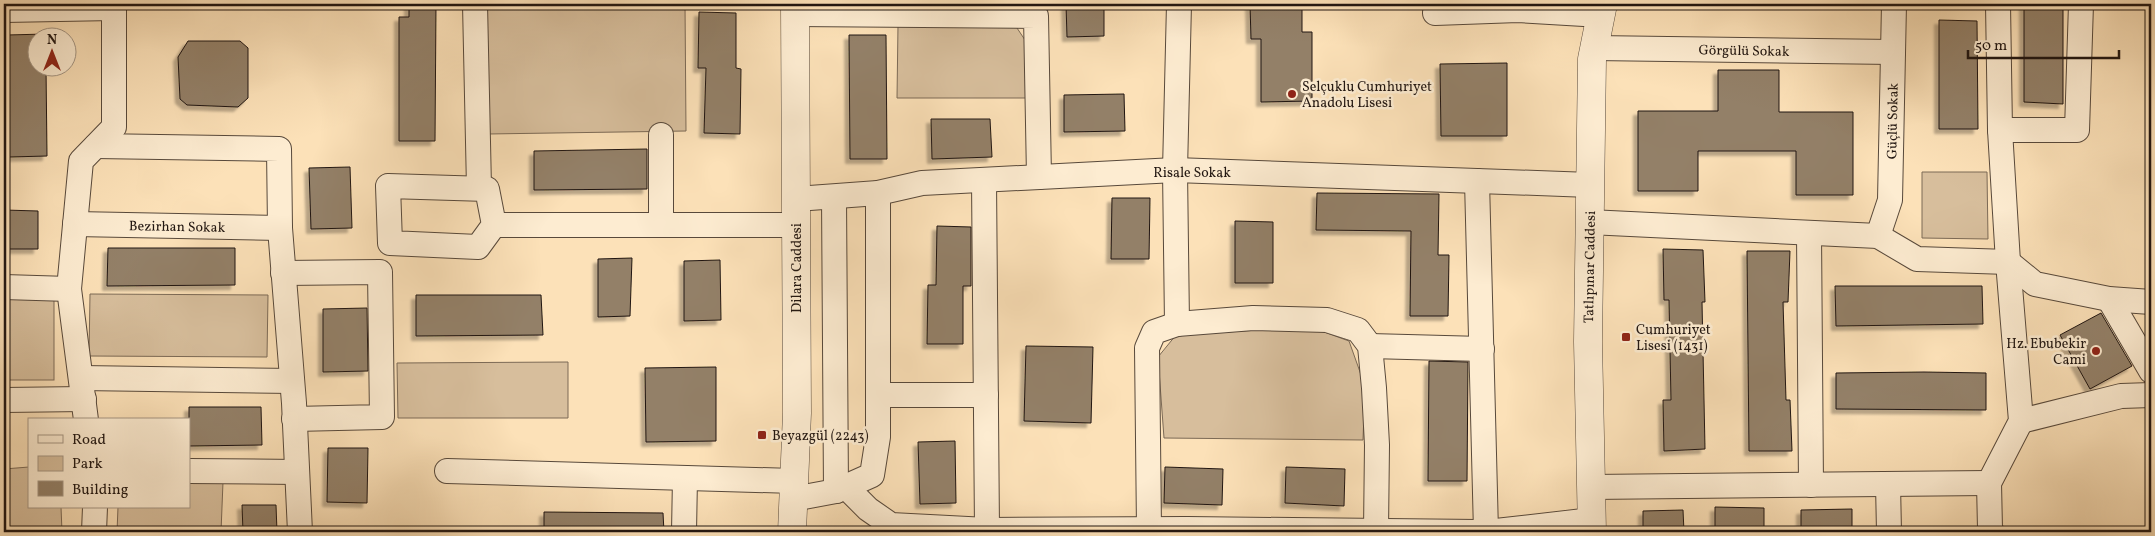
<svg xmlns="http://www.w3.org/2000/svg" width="2155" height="536" viewBox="0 0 2155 536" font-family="Vollkorn,serif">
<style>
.green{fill:#d7be9c;stroke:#7c6a56}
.building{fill:#938068;stroke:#211611;filter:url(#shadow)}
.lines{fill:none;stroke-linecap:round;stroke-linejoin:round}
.minor-casing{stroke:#58493b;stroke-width:26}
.tertiary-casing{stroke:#58493b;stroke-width:29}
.minor{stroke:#fdecd1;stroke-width:24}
.tertiary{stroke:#fdecd1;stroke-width:28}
.poi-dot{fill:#8f2418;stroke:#fdecd1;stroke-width:2}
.labels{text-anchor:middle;stroke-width:5;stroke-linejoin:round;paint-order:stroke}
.street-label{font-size:14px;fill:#211611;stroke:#fdecd1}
.poi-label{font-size:14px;fill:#211611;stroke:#fdecd1;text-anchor:start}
</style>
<defs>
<filter id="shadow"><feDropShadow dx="-4.5" dy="4.5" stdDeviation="1" flood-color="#0004"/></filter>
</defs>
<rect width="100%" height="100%" fill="#fce1b8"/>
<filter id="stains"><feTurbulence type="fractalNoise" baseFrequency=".004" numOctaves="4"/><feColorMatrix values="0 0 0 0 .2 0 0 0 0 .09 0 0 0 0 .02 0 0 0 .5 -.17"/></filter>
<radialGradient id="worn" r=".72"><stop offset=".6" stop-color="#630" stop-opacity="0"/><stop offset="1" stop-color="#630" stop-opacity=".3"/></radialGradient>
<g class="green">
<path d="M486,4H685L686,131L488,134Z"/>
<path d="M898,25H1015L1027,43L1028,98H897Z"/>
<path d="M1922,172H1987L1988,239L1922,238Z"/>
<path d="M90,294L268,295L267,357L89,356Z"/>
<rect x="4" y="299" width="50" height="81"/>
<path d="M1310,327L1349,341L1365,386L1363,440L1164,438L1158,357L1176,335Z"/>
<path d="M568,362V418H398L397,363Z"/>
<path d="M29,467V507H61L62,532H4V469Z"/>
<path d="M189,481L223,482L221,532H117L118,507H189Z"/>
</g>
<g class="building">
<path d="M409,4H436L435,141H399V17H409Z"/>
<path d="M1066,4H1104V36L1067,37Z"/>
<path d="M1250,4H1302V32H1312V101L1261,102V39H1251Z"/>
<path d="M2024,4H2063V104L2024,102Z"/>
<path d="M699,12L736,13V68L741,69L740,134L704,133L706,68H698Z"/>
<path d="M1939,20L1977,21L1978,129H1939Z"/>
<path d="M46,34V38H38V68H46L47,156L9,157L7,35Z"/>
<path d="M849,35H886L887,159H850Z"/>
<path d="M188,41H240L248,48V98L238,107L187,105L180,99L178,57Z"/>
<path d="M1507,63V136H1441L1440,64Z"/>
<path d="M1718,70H1779V112H1853V195H1796V151H1698V191H1638V111H1718Z"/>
<path d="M1124,94L1125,131L1064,132V95Z"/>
<path d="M931,119H990L992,157L932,159Z"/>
<path d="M647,149V189L534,190V151Z"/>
<path d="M350,167L352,228L311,229L309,168Z"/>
<path d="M1317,193L1439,194L1438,255H1449L1448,316H1410L1411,231L1316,230Z"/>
<path d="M1112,198H1150L1149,259H1111Z"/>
<path d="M4,210L38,211V249H4Z"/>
<path d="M1235,221L1273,222V283H1235Z"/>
<path d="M937,226L971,227V286H963V344H927L928,285H936Z"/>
<path d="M108,248H235V285L107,286Z"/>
<path d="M1663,249L1703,250L1705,302H1702L1705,449L1664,451L1663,400H1671L1669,300H1664Z"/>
<path d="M1747,251H1790L1788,302H1783L1786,400H1790L1792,451H1749Z"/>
<path d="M632,258L630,316L598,317V259Z"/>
<path d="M720,260L721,320L684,321V261Z"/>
<path d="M1835,286H1982L1983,324L1836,326Z"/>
<path d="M416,295H541L543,335L416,336Z"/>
<path d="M367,308L368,371L323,372V309Z"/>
<path d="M2101,313L2132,366L2090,389L2060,335Z"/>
<path d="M1026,346L1093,347L1091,423L1024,421Z"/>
<path d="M1429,361L1468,362L1467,481H1428Z"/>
<path d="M716,367V441L646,442L645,368Z"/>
<path d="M1924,372L1986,373V410L1836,409V373Z"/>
<path d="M189,407H261L262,445L189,446Z"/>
<path d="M955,441L956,503L920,504L918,442Z"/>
<path d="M328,448H368L367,503L327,502Z"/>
<path d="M1165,467L1223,469L1222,505L1164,503Z"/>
<path d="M1286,467L1345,469L1344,506L1285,503Z"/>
<path d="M242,505H276L277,532H243Z"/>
<path d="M1715,507L1764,508V532H1715Z"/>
<path d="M1852,509V532H1801V510Z"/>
<path d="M1683,510L1684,532H1643V511Z"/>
<path d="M544,512L663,513L664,532H544Z"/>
</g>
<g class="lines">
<defs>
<g id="minor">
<path d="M475,4L479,188"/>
<path d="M1998,4L2000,130"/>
<path d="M4,10L114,8"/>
<path d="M1435,13L1518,10L1601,15"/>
<path d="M795,14L1036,16L1039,177"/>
<path d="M1594,48L1893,52"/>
<path d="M96,146L279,149L280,228L294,403L300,532"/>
<path d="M984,180L987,530"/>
<path d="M1477,181L1486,532"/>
<path d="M388,186L487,189L494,225L478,247L390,243Z"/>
<path d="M834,197L836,491"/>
<path d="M796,199L878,193L922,183L1175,170L1590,185"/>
<path d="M1589,222L1878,236L1917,259L2008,262L2035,284L2109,299L2151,302"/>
<path d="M75,224L280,228"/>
<path d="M494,225H796"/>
<path d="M661,225V135"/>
<path d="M1809,233L1811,485"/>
<path d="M1878,236L1890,200L1894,4"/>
<path d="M283,273L380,272L382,417L294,419"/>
<path d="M4,287L69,289"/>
<path d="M2109,299L2151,371"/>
<path d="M1177,324L1175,170L1179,4"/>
<path d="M1370,346L1482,349"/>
<path d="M81,378L292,381"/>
<path d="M878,395H986"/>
<path d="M4,400L84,399"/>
<path d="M86,420L69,289L81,161L114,127V4"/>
<path d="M2021,421L2121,396L2151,395"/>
<path d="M189,471L297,472"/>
<path d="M447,471L794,481"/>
<path d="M1888,484L1889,532"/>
<path d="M846,487L868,509L891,525L987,530L1187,529L1478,532"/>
<path d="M1591,487L1989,483"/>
<path d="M793,499L836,491L872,475L878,437V193"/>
<path d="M1149,529L1147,348L1154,332L1177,324L1253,318L1327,320L1358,330L1370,346L1374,388L1377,445L1376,531"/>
<path d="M94,532L95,507"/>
<path d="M684,532L685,478"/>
<path d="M1487,532L1592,520"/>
<path d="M1992,532L1990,529L1989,483L2021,421L2008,262L2000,130H2077L2081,4"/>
</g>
<g id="tertiary">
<path d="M792,532L797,413L795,4"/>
<path d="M1592,532L1588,342L1592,59L1603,4"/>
</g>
</defs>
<use href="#minor" class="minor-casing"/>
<use href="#tertiary" class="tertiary-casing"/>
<use href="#minor" class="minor"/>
<use href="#tertiary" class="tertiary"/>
</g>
<g class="poi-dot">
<circle cx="1292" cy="94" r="5"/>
<rect x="1621" y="332" width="10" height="10" rx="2.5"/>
<circle cx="2096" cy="351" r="5"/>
<rect x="757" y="430" width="10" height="10" rx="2.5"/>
</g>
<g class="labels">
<g class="street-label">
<text transform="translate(1744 50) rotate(1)" y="5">Görgülü Sokak</text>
<text transform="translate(1892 121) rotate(-89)" y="5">Güçlü Sokak</text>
<text x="1192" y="177">Risale Sokak</text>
<text transform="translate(177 226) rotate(1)" y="5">Bezirhan Sokak</text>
<text transform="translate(1589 267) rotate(-89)" y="5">Tatlıpınar Caddesi</text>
<text transform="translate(796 268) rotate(-90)" y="5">Dilara Caddesi</text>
</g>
<g class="poi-label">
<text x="1302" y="91">Selçuklu Cumhuriyet<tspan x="1302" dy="16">Anadolu Lisesi</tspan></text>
<text x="1636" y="334">Cumhuriyet<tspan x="1636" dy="16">Lisesi (1431)</tspan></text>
<text x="2086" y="348" text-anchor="end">Hz. Ebubekir<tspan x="2086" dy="16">Cami</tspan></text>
<text x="772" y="440">Beyazgül (2243)</text>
</g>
</g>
<rect width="2155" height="536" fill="none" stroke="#fce1b8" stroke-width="20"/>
<rect x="5" y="5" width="2145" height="526" fill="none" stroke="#211611" stroke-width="2.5"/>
<rect x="10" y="10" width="2135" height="516" fill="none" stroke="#211611"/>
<rect x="28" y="418" width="162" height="90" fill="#fdecd1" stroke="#a59684"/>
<rect x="38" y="435" width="25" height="8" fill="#fdecd1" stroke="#a59684"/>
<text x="72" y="444" font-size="15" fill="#211611">Road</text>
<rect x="38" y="456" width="25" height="15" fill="#d7be9c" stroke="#a59684"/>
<text x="72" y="468" font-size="15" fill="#211611">Park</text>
<rect x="38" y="481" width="25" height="15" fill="#938068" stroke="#a59684"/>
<text x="72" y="494" font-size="15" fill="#211611">Building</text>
<g transform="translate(52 52)"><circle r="24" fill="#fdecd1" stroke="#a59684"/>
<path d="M0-4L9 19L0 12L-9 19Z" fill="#8f2418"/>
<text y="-8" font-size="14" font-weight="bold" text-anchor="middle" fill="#211611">N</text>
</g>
<path d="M1968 50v8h151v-8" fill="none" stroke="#211611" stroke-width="2.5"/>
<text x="1975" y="50" font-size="15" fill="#211611" stroke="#fdecd1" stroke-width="4" paint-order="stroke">50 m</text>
<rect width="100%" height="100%" filter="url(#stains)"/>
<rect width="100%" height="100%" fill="url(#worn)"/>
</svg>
